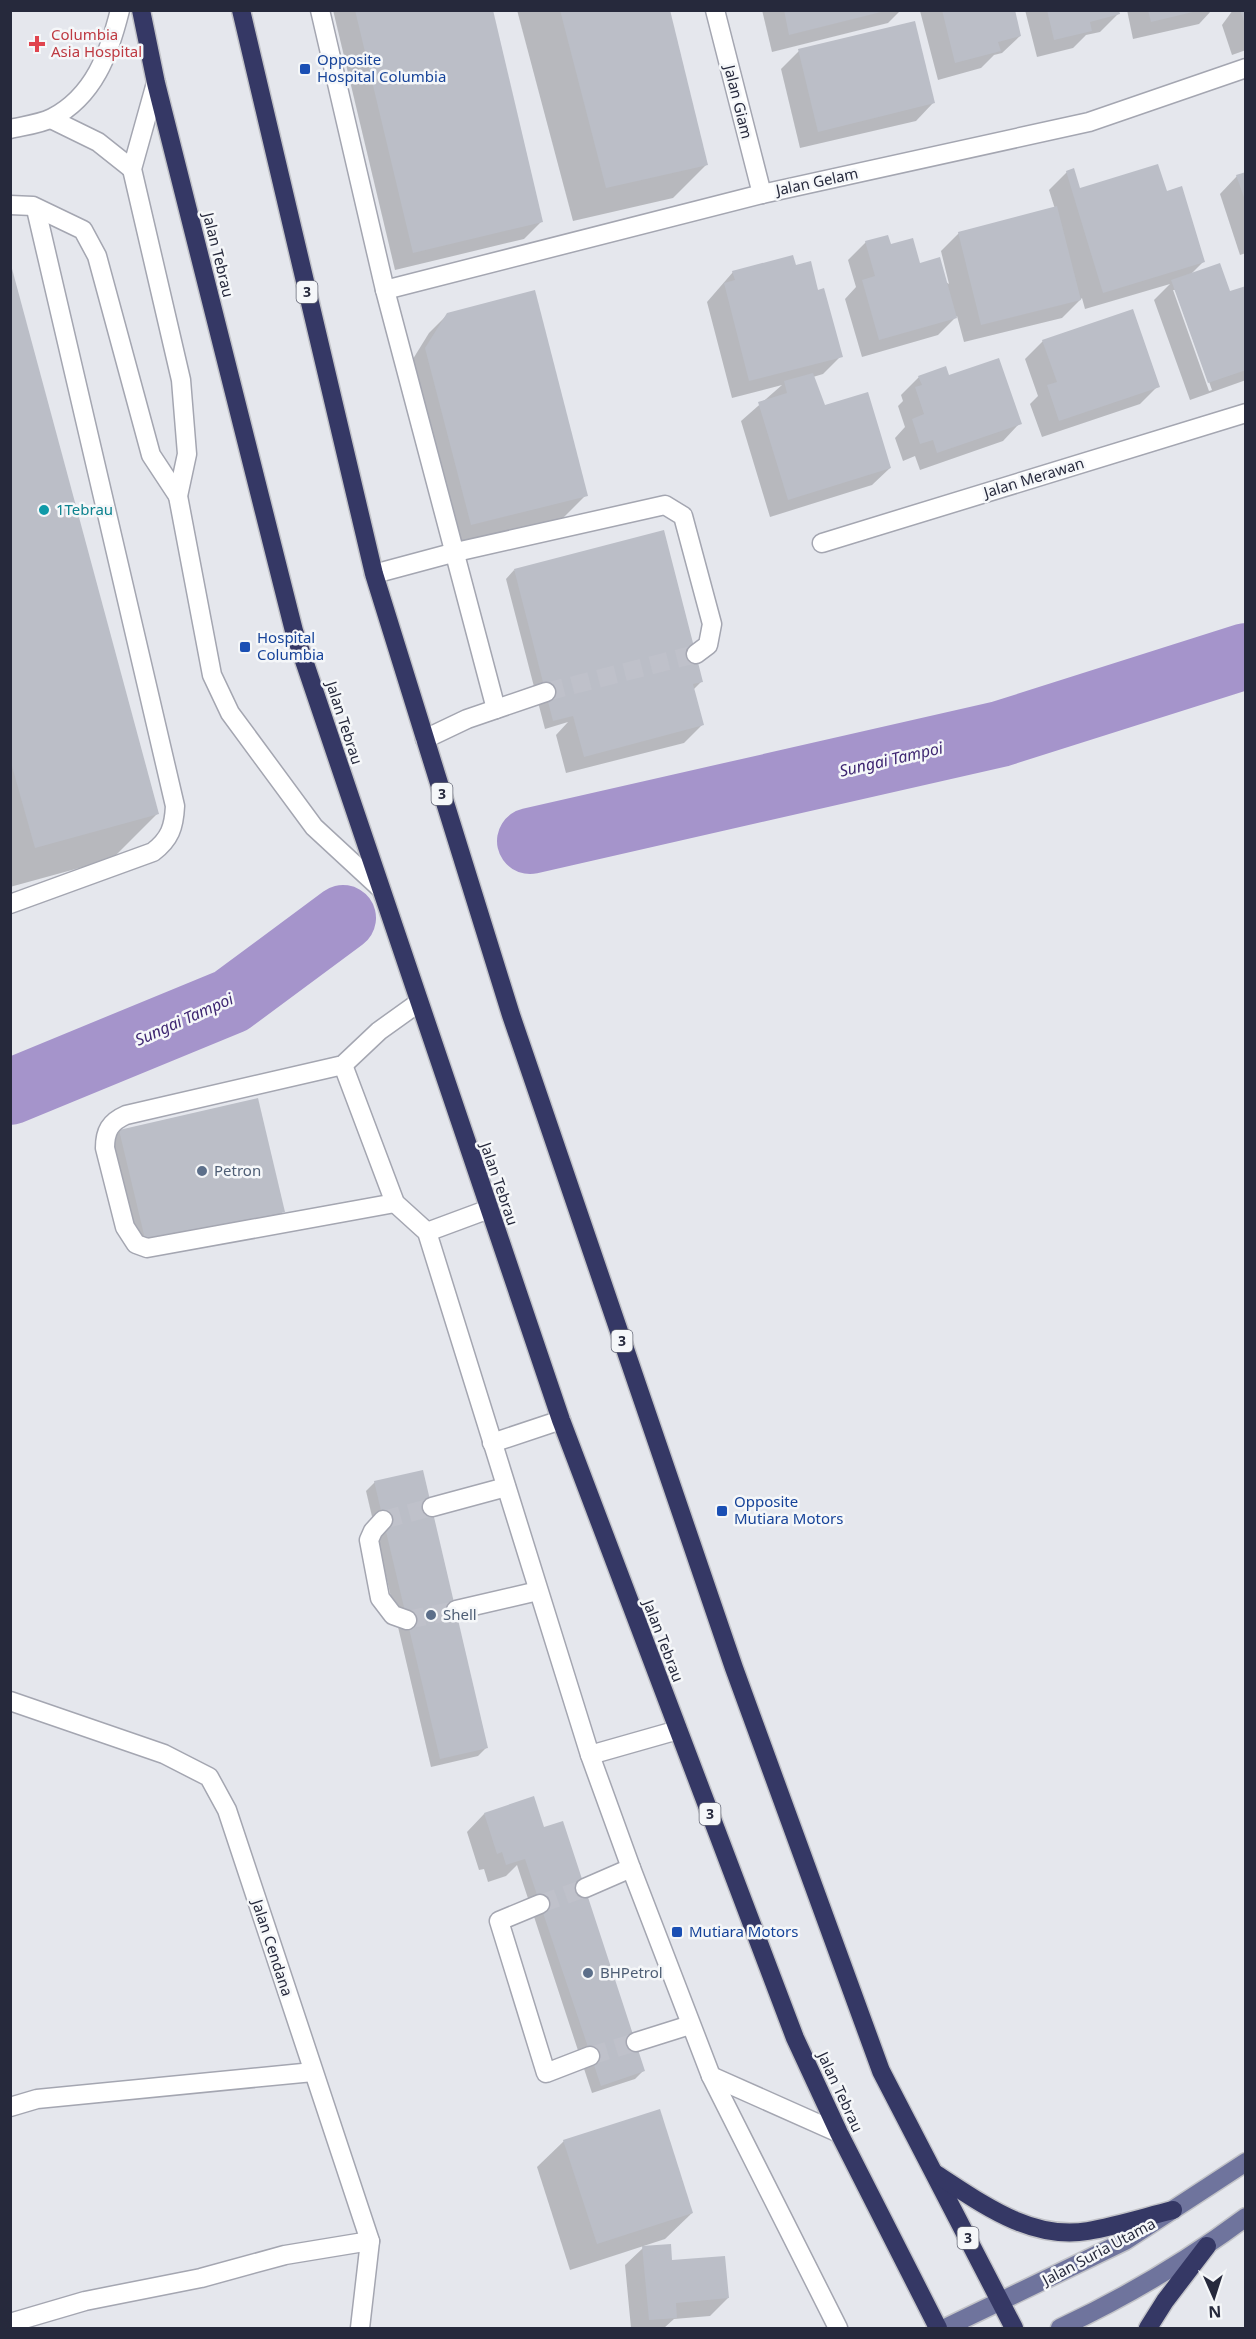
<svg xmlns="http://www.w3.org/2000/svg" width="1256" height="2339" viewBox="0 0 1256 2339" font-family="'Noto Sans',sans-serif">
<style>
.shadow{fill:#0003;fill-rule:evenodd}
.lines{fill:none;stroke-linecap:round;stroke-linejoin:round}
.river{stroke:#a594cb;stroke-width:66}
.building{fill:#bbbec7}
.minor-tunnel{stroke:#bfc1ca;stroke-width:18;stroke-dasharray:18 9;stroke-linecap:butt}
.minor-casing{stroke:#a4a6b1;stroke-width:21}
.major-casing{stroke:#c2c3c8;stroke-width:21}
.highway-casing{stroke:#c2c3c8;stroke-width:21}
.minor{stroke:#fff;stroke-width:18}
.major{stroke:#6f749d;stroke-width:18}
.highway{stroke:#353865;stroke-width:18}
.health-dot{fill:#e0444e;stroke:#f5f7f9;stroke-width:2}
.transit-dot{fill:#1a4fb4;stroke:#f5f7f9;stroke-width:2}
.culture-dot{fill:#0f9aa8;stroke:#f5f7f9;stroke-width:2}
.service-dot{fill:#5c6f8a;stroke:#f5f7f9;stroke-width:2}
.labels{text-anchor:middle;stroke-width:5;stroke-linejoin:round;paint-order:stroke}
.shield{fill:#f5f7f9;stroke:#646775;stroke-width:1.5}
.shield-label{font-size:14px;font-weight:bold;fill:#26293c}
.health-label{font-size:15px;fill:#be3a42;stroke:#f5f7f9;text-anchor:start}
.transit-label{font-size:15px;fill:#164399;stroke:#f5f7f9;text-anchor:start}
.street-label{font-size:15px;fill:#26293c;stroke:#f5f7f9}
.culture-label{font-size:15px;fill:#0d838f;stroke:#f5f7f9;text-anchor:start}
.service-label{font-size:15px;fill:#4e5e75;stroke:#f5f7f9;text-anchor:start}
.water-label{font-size:16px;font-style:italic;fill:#3f2772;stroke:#f5f7f9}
</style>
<rect width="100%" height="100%" fill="#e5e7ed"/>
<g class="shadow">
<path d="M333,10H491L542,221L524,239L395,270Z"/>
<path d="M517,10H669L707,164L673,198L573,221Z"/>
<path d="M762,10H901L888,23L772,52Z"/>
<path d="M1013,10L1020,36L1002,53L994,55L981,68L938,80L920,11Z"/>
<path d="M1025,10H1117L1118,14L1100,32L1086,35L1073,48L1037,57Z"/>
<path d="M1127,10H1212L1199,24L1133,39Z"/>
<path d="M1233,10H1246V50L1232,55L1222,25Z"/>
<path d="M799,51L933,103L916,121L800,148L781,69Z"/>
<path d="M1067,172L1079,190L1166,193L1203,262L1189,276L1229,293L1246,288V380L1190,400L1154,300L1170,284L1085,309L1082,298L1062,318L964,342L957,316L938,335L862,357L845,299L856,287L848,260L866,242L890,246L949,284L941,251L959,233L1055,209L1049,190ZM1173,290H1176L1212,390L1209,391Z"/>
<path d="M1246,174V253L1240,255L1220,194L1237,176Z"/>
<path d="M795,266L817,292L841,356L823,374L813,377L824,407L890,468L872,485L770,517L741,421L782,385L732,398L707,302L733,272Z"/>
<path d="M10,268L158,813L112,859L10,887Z"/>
<path d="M448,314L586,495L560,521L445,551L408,367L429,333Z"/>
<path d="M1043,341L1158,386L1140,404L1042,437L1030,404L1038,396L1025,359Z"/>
<path d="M919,377H948L1020,423L1003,441L920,470L915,456L903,461L895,438L905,427L898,406L903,401L901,395Z"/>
<path d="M514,570L701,682L693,690L702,725L684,743L566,773L556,735L568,722L545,729L506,579Z"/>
<path d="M120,1131L283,1211L275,1220L138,1251L112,1140Z"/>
<path d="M375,1482L487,1747L478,1756L431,1767L366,1491Z"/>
<path d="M484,1814L542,1827L644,2070L635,2079L592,2093L517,1865L506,1876L488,1882L484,1869L479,1870L467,1832Z"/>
<path d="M564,2141L692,2213L665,2239L570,2270L537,2167Z"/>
<path d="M643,2248L671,2262L728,2298L710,2316L674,2319L664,2328H631L625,2265Z"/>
</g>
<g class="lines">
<g class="river">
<path d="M530,841L1000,734L1246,656"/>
<path d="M10,1092L231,1001L343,918"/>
</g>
</g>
<g class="building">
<path d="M355,10H493L543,222L413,253Z"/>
<path d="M560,10H670L708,165L606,188Z"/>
<path d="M784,10H885V11L789,35Z"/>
<path d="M942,10H1015L1021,36L998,42L1001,51L955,63Z"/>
<path d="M1047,10H1119L1120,14L1090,22L1092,31L1054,40Z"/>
<path d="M1148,10H1197V11L1151,22Z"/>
<path d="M1240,10H1246V24H1245Z"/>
<path d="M915,21L935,103L818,132L798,49Z"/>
<path d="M1158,164L1167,191L1182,186L1205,262L1103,293L1066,171L1074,168L1080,188Z"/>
<path d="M1246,172V200H1245L1236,175Z"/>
<path d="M1057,206L1081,300L981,325L958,232Z"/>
<path d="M888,235L891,244L913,238L920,263L940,257L957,318L879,340L862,280L875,276L865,241Z"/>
<path d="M793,255L796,265L811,261L818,290L824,288L843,357L749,381L724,283L735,280L732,271Z"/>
<path d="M1220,263L1230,291L1246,286V370L1208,383L1171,280Z"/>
<path d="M11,265L159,814L35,848L10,759Z"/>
<path d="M535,290L588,496L471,525L425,348L447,313Z"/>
<path d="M1133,309L1160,387L1059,421L1047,385L1057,382L1042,340Z"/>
<path d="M999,358L1022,424L937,453L933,440L920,444L912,419L924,414L915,387L922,385L918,376L946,366L949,375Z"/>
<path d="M813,373L825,405L868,392L891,468L788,500L758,402L787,393L784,381Z"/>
<path d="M664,530L703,682L693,684L704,725L584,757L573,716L553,721L514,569Z"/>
<path d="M258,1098L285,1212L146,1243L119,1130Z"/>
<path d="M423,1470L488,1748L440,1759L374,1481Z"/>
<path d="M534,1796L544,1827L563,1821L645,2071L601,2086L525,1859L506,1865L502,1852L497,1854L484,1813Z"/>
<path d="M660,2109L693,2213L597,2244L563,2140Z"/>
<path d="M671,2244L672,2260L725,2256L729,2298L676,2303L677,2318L649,2320L642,2246Z"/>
</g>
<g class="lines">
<g class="minor-tunnel">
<path d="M546,692L696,654"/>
<path d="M383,1520L432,1507"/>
<path d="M407,1620L456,1610"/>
<path d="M540,1904L585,1888"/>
<path d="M590,2056L636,2042"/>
</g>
<defs>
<g id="minor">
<path d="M320,10L385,290L496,709"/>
<path d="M715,10L762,194"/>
<path d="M156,83L132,169L181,380L187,454L178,496L212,675L230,713L314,827L380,888"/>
<path d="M51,119L98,142L132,169"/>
<path d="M10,129C23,126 40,124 52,118C94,96 109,54 120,10"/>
<path d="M10,205L33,206L83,230L97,256L151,455L178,496"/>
<path d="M385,290L762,194L1089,122L1246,68"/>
<path d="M822,543L1246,413"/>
<path d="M374,574L456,552L665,505L683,516L712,624L708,645L696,654"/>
<path d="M425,739L467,719L546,692"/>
<path d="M10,904L153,852C170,839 174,827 175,806L36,209"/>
<path d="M343,1065L395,1203L427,1232L590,1755L631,1868L711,2076L838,2328"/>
<path d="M395,1203L147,1248L136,1244L125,1227L105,1148C105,1131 110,1122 126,1115L343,1065L379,1031L418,1003"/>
<path d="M427,1232L489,1209"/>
<path d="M492,1443L561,1420"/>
<path d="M432,1507L506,1487"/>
<path d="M383,1520L373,1531L369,1540L380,1598L393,1615L407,1620"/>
<path d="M456,1610L538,1591"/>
<path d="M10,1701L164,1754L209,1777L227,1810L370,2241L360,2328"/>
<path d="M590,1755L678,1730"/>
<path d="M585,1888L631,1868"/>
<path d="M540,1904L499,1921L546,2073L590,2056"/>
<path d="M636,2042L690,2025"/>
<path d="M711,2076L839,2133"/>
<path d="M10,2107L37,2099L313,2072"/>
<path d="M10,2323L85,2301L201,2278L285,2255L370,2241"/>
</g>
<g id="major">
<path d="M945,2328L1125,2241L1246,2162"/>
<path d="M1060,2328C1126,2297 1187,2261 1246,2217"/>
</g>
<g id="highway">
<path d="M141,10L156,83L294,631L561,1420L795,2038L839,2133L938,2328"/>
<path d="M241,10L374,574L511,1015L734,1668L881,2071L1014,2328"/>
<path d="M936,2174C981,2203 1031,2241 1088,2231C1117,2226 1145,2217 1173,2210"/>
<path d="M1148,2328L1165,2301L1207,2246"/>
</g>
</defs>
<use href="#minor" class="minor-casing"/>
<use href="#major" class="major-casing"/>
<use href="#highway" class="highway-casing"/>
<use href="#minor" class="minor"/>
<use href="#major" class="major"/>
<use href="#highway" class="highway"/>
</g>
<path class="health-dot" d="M34 35h6v6h6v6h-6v6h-6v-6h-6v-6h6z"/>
<g class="transit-dot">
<rect x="299" y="63" width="12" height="12" rx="3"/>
<rect x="239" y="641" width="12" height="12" rx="3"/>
<rect x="716" y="1505" width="12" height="12" rx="3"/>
<rect x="671" y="1926" width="12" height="12" rx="3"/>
</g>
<circle class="culture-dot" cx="44" cy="510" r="6"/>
<g class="service-dot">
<circle cx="202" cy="1171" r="6"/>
<circle cx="431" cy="1615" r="6"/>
<circle cx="588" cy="1973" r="6"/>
</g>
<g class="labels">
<g class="shield">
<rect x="296.5" y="281" width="21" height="22" rx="4.5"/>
<rect x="431.5" y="783" width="21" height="22" rx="4.5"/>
<rect x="611.5" y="1330" width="21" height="22" rx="4.5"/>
<rect x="699.5" y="1803" width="21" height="22" rx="4.5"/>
<rect x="957.5" y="2227" width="21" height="22" rx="4.5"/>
</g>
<g class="shield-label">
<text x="307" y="297">3</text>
<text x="442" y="799">3</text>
<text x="622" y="1346">3</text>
<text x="710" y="1819">3</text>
<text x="968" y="2243">3</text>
</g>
<g class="health-label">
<text x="51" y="40">Columbia<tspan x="51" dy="17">Asia Hospital</tspan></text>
</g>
<g class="transit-label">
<text x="317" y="65">Opposite<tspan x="317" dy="17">Hospital Columbia</tspan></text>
<text x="257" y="643">Hospital<tspan x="257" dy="17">Columbia</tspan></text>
<text x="734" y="1507">Opposite<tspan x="734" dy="17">Mutiara Motors</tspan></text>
<text x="689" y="1937">Mutiara Motors</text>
</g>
<g class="street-label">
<text transform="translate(738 102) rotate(76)" y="5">Jalan Giam</text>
<text transform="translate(817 182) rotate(-12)" y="5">Jalan Gelam</text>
<text transform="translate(218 255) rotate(76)" y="5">Jalan Tebrau</text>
<text transform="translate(1034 478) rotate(-17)" y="5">Jalan Merawan</text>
<text transform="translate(344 723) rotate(72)" y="5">Jalan Tebrau</text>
<text transform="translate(499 1184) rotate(71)" y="5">Jalan Tebrau</text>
<text transform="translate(663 1641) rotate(69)" y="5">Jalan Tebrau</text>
<text transform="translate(272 1948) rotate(72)" y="5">Jalan Cendana</text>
<text transform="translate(840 2092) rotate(65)" y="5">Jalan Tebrau</text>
<text transform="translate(1099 2252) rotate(-28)" y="5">Jalan Suria Utama</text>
</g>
<g class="culture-label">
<text x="56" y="515">1Tebrau</text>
</g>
<g class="service-label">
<text x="214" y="1176">Petron</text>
<text x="443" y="1620">Shell</text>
<text x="600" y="1978">BHPetrol</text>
</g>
<g class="water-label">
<text transform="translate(891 759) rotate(-13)" y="6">Sungai Tampoi</text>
<text transform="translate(184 1019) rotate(-24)" y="6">Sungai Tampoi</text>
</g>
</g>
<rect width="1256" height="2339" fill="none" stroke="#26293c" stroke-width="24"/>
<g transform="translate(1214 2297) rotate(177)" stroke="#f5f7f9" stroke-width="4.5" paint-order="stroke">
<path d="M0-4.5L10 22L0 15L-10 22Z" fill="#26293c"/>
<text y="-9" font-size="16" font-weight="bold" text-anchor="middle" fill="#26293c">N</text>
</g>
</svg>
